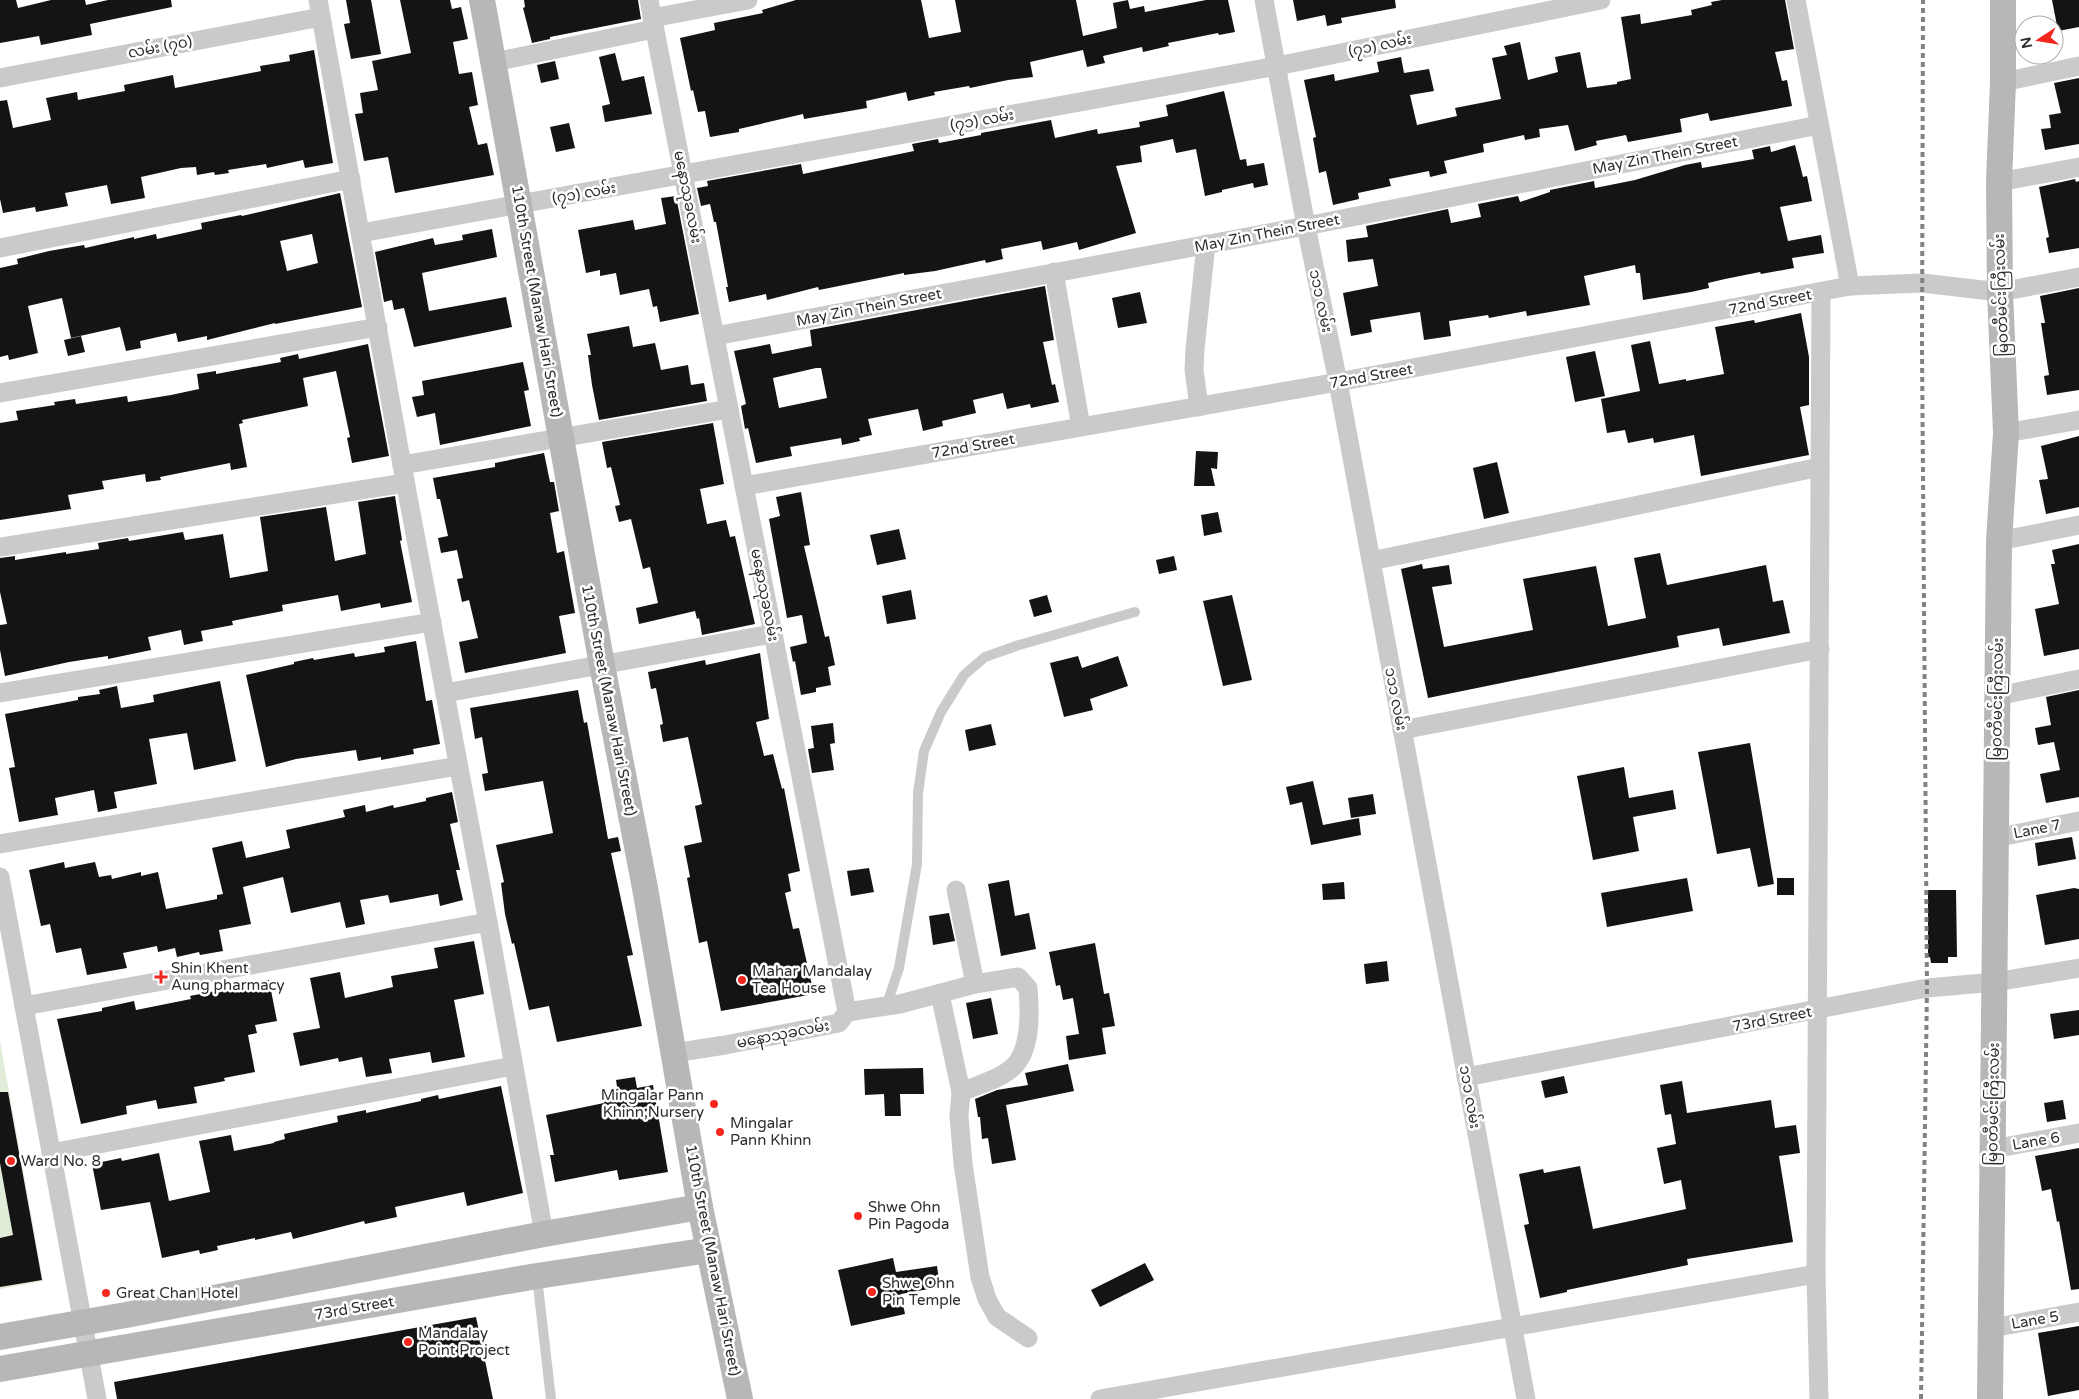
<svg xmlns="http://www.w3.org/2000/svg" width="2079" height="1399" viewBox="0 0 2079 1399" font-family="'Varela Round','Noto Sans Myanmar',sans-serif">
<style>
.green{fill:#e1ecd8}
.building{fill:#141414;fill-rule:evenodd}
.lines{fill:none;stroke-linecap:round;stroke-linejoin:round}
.service{stroke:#cacaca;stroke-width:10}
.minor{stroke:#cacaca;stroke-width:19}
.secondary{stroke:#b7b7b7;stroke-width:26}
.rail{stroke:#828282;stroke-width:4;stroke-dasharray:5 4;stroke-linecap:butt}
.poi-dot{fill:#f4271f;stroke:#fff;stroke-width:2}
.labels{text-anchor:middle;stroke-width:5;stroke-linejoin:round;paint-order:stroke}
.street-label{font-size:15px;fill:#2d2d2d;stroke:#fff}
.poi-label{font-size:15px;fill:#2d2d2d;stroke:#fff;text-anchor:start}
</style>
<rect width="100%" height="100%" fill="#fff"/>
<path class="green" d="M0,1041L43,1281L0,1289Z"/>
<g class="building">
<path d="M0,0H16L18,8L51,0H85L86,5L108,0H171L172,7L90,24L92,35L41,45L39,36L0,43Z"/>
<path d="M346,0H371L381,54L351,59L344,24L350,23Z"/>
<path d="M400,0H450L452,9L461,7L468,39L453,42L459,74L472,72L478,105L469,107L478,145L487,143L494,175L395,193L388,157L364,161L355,114L363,113L360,93L378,90L372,61L411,53Z"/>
<path d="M524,0H638L641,19L550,37V39L532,43L523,8L525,7Z"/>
<path d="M796,0H921L929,38L961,32L955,0H1076L1083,36L1117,28L1113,3L1128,0L1130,9L1144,6L1145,12L1206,0H1228L1235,32L1219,35L1218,33L1168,43L1169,46L1143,52L1142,47L1103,56L1105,63L1087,67L1083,50L1030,62L1033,77L1008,80L970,88L969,86L934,92L935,95L908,101L906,92L866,101L867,108L804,119L803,114L739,129V132L710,137L705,111L698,112L693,90L691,91L680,38L715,30L714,23L763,13L762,10Z"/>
<path d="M1293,0H1395L1396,8L1341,18L1342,23L1327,26L1325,15L1297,21Z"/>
<path d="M1722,0H1785L1794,49L1775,52L1782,81L1787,80L1792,106L1710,121L1708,113L1680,119L1682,132L1628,142L1626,135L1596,141L1597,145L1575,151L1568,125L1539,129L1540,137L1525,140L1524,135L1483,144L1484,152L1444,161L1447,173L1430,177L1429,171L1389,179L1391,186L1358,193L1359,199L1333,205L1326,171L1319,173L1313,138L1316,137L1304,80L1334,74L1335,81L1379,72L1377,62L1401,57L1404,73L1429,69L1434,91L1410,95L1417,125L1457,116L1455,108L1501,99L1492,58L1507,55L1504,46L1520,42L1528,80L1558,72L1555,57L1580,52L1587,88L1617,84V82L1631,79L1621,17L1640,14L1641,24L1692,15L1691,10L1712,5L1711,2Z"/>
<path d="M2052,0H2079V27L2058,31Z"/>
<path d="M314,50L333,163L305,168L303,160L267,168L266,164L228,170L229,173L215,175L214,172L197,175L196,167L181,168L141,177L145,198L111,204L107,185L65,193L68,206L36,212L35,207L3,213L0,199V101L7,100L13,128L51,120L46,98L77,92L78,100L125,91L124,85L173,75L175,88L261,71L260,66L290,61L289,55Z"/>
<path d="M615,53L622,81L644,76L652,114L605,122L602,106L610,104L599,57Z"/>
<path d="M555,61L559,79L541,83L537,65Z"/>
<path d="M2079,78V144L2045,150L2041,129L2051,128L2049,115L2061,113L2054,83Z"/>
<path d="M1224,91L1240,160L1246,159L1247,166L1264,163L1268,185L1254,188L1253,183L1222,190V192L1205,196L1196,149L1176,153L1173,139L1140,146L1142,162L1116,166L1136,233L1079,250L1077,242L1043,250L1041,241L1001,249L1003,259L986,263L985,260L935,271L904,275V273L819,290L818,287L767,300L766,294L729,302L726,287H728L716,222H714L710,204L701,206L697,188L708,186L707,181L801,164L803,174L914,151L912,144L938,139L939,143L981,135V133L1051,120L1055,138L1097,129L1098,134L1140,127L1139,122L1168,116L1166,105Z"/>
<path d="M569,123L575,148L556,152L550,127Z"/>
<path d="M1795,145L1803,177L1807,176L1812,201L1780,207L1788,241L1821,235L1824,253L1792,258L1794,268L1761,274L1760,272L1725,279L1708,283L1709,288L1691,292L1643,300L1640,273H1636L1635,265L1584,276L1590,305L1527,316L1526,311L1489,318L1488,315L1449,321L1451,336L1424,340L1420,312L1370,320L1372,332L1351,336L1343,293L1378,286L1373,259L1348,262L1346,240L1368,237L1366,226L1448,209L1451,223L1481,217L1478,204L1518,196L1520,202L1550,192V190L1594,181L1595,188L1635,180L1685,165L1701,162L1702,168L1754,159L1752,150L1770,146L1771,152Z"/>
<path d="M2075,179L2076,182L2079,181V248L2049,253L2046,238L2049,237L2039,187Z"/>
<path d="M340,193L362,307L275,324V323L207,340V336L178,342L176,333L140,341L141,348L126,351L120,327L71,338L62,298L28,306L38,353L9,360L8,355L0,357V268L18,264L17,259L49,251L84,245L85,248L134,237V239L156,234L157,239L202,229L201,223L241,215L242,216ZM312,234L318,263L287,271L280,241Z"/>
<path d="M676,196L699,314L660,322L657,306L653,307L649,289L620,295L616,273L600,276V270L586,273L578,230L633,220L635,230L666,224L661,198Z"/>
<path d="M492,229L497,257L422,273L429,311L506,297L512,327L414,347L404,308L394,310L392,300L384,302L375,252L433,238L435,245L463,240L462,235Z"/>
<path d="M1045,286L1054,340L1043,342L1052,385L1055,384L1059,402L1031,408L1030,404L1007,409L1003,393L973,400L976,413L942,421L943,426L923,431L918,409L868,419L872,435L859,438L860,441L842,445L841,438L790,447L792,456L756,463L748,428L745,429L741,406L746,404L734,351L770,344L772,354L812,346L810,330ZM816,368H821L827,398L779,408L773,378Z"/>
<path d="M2079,288V390L2047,395L2044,376L2049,375L2041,323H2045L2040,296Z"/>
<path d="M1140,292L1147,323L1118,328L1112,298Z"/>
<path d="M1801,313L1809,357V405L1800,407L1809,455L1701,476L1694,435L1654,443L1653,438L1628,443L1625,430L1607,433L1601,399L1640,391L1631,345L1650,341L1659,384L1686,379V381L1724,374L1715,327L1754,320L1755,323Z"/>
<path d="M629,326L633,347L655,343L661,370L688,365L691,385L704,383L707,401L599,420L592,385L588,355H591L587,334Z"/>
<path d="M81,336L85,352L68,356L64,340Z"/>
<path d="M368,344L389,456L352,463L347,438L350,437L336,371L303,378L308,406L242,420L243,423L239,424L247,467L231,470L230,463L160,477L161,480L146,482L145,474L102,481L104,489L68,495L71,509L0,520V423L18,420L16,411L55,405L54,402L75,399L76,404L127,396L128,402L171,395L199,389L197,374L216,371V374L281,362L280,358L298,354L299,359Z"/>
<path d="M1595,351L1605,396L1575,402L1566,357Z"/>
<path d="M523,362L529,390L524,391L531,426L440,445L435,413L417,417L412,397L424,395L422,381Z"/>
<path d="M713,423L724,484L700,489L707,524L726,520L730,537L735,536L755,624L702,635L699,618L697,619L695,611L639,624L636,608L658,603L650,567L643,569L631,519L619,522L615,506L620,505L611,467L607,468L602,442Z"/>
<path d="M2079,436V507L2046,514L2039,480L2048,479L2041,446Z"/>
<path d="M1196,451L1218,452L1217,469L1211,468L1215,486H1194Z"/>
<path d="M544,453L550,482H554L559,511L550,513L557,553L564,551L575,613L559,616L566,653L465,673L459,642L478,638L469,600L462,602L457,579L463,578L457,550L441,553L438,538L448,536L440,499H437L433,478L495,467V463Z"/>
<path d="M1497,462L1509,513L1484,519L1473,468Z"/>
<path d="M801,492L810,545L804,546L825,637L829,636L835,665L828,667L831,685L816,688V692L801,695L795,661L793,662L790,647L807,643L802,615L787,618L769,519L780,516L776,497Z"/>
<path d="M395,496L402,540L400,541L412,602L381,608L380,603L341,611L338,595L282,605L283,611L232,621L233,625L201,631L203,641L184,645L181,630L148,637L151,650L108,659V656L69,662L5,676L0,650V625L7,624L0,592V558L15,556V560L66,552V554L99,549L98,543L128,538L129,541L183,532L185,540L223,534L230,578L268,571L260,517L326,507L335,561L366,554L358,502Z"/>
<path d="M1218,512L1222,532L1204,536L1201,515Z"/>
<path d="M899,529L906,559L877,565L870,535Z"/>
<path d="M2079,544V649L2044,656L2035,609L2059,604L2051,564H2055L2052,550Z"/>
<path d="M1660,553L1667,585L1766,565L1773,602L1783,600L1790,633L1723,646L1719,628L1677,636L1679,647L1428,698L1401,569L1422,564L1423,569L1449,565L1452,584L1432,587L1444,647L1533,630L1523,579L1596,566L1608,626L1646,618L1634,558Z"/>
<path d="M1174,556L1177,570L1159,574L1156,560Z"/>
<path d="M911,590L916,619L887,624L882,596Z"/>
<path d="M1047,595L1052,612L1034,617L1029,600Z"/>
<path d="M1232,595L1252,680L1223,686L1203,601Z"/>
<path d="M416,641L426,701L432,700L440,744L413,749L414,754L381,760V757L358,761L356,750L296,759L266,767L246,675L294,664V662L313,658L314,660L354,653L355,657L385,652L384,647Z"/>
<path d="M760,653L769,719L756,722L764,756L773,754L782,789L784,788L800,871L788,874L791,891L785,893L793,929L799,928L814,994L721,1011L707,941L699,943L687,878L690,877L684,846L702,842L695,806L702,804L688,737L663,742L660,725L663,724L656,688L651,689L648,672L705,660L706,665Z"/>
<path d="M1078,656L1082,668L1118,656L1128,686L1090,699L1093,710L1064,717L1050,663Z"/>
<path d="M220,681L236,761L194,770L187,733L149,739L157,784L114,792L117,808L98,812L94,790L55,798L58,815L19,822L9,768L15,767L5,714L78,700V697L100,694L99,690L117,686L121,708L154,702L153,695Z"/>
<path d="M578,690L584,723L587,722L608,839L618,837L621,851L611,853L633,955L627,956L642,1026L557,1042L549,1006L529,1010L514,943L512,944L505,914L501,883L504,882L496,845L553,833L543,781L485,791L482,774L488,773L482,737L475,739L470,708Z"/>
<path d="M2079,690V797L2046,803L2040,774L2060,770L2054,742L2038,745L2035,728L2051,725L2046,697Z"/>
<path d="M833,723L835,743L830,744L834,770L812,773L808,749L814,748L811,726Z"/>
<path d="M991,724L996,745L969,751L965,730Z"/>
<path d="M1750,743L1774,884L1758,887L1750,848L1717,854L1698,752Z"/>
<path d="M1624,767L1629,798L1673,790L1676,809L1633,817L1639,851L1593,860L1577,776Z"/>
<path d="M1313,781L1323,825L1359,818L1361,835L1311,845L1302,802L1290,805L1286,787Z"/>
<path d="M452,792L458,822L450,824L460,870H456L463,900L440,906L438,894L390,903L388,895L360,900L365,924L346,928L340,902L291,913L283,877L243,887L251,924L219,930L223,951L200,955L199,952L177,957L175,948L158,952L157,946L123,953L127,968L87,975L81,948L56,953L50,924L41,926L29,870L64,862L65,868L95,862L99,877L111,875L112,879L141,872V876L158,872L166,909L217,899V895L223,894L212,848L242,841L246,858L290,848L286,830L345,817L343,810L365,805L366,812L393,805L394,808L426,801V798Z"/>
<path d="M1373,794L1376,814L1351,818L1348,798Z"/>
<path d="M2072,837L2076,859L2038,866L2035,843Z"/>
<path d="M869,868L874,892L851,896L847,871Z"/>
<path d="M1687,878L1693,911L1607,927L1601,893Z"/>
<rect x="1777" y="878" width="17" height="17"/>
<path d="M1009,880L1015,916L1029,913L1036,949L1001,956L988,884Z"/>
<path d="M1344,882L1345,899L1323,900L1322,884Z"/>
<path d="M2074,888L2079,889V939L2045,945L2036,895Z"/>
<path d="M1928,890H1956L1957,957H1948V963H1931L1930,957H1928Z"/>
<path d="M949,913L955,941L933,945L929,916Z"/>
<path d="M474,941L484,994L454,1000L465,1057L432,1063L430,1052L389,1059L392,1073L366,1077L362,1057L339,1062L338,1058L300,1066L293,1033L320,1028L310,978L340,972L345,998L393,987L391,976L438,968L434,948Z"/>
<path d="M1095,943L1104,994L1109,993L1115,1026L1102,1028L1106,1054L1069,1060L1066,1036L1079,1034L1073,998L1063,1000L1060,985L1056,986L1049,952Z"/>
<path d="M1387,961L1389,981L1366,984L1364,964Z"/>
<path d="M269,980L277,1021L255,1025L257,1033L248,1035L255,1072L224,1078L225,1081L194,1087L197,1103L158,1109L156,1100L126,1106L127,1114L81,1124L57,1019L102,1011V1008L134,1001L136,1010L191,999L190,996Z"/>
<path d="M991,998L998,1034L973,1039L966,1003Z"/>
<path d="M2079,1010V1035L2054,1039L2050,1014Z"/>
<path d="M1068,1064L1074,1091L1006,1105L1016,1160L992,1164L988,1138L982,1139L980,1117H978L975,1099L997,1090L1028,1085L1025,1073Z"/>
<path d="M923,1068L924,1094H900L901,1116H885L884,1094L865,1095L864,1069Z"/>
<path d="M1564,1076L1568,1093L1545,1098L1541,1081Z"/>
<path d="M635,1077L637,1088L653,1085L668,1172L619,1180L617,1170L555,1182L550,1155H554L546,1115L604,1103L603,1095L618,1093L616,1080Z"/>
<path d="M1682,1081L1687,1113L1771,1100L1775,1128L1796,1125L1800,1153L1779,1156L1793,1242L1687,1259L1688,1265L1567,1290V1292L1540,1298L1524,1225L1529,1224L1519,1174L1543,1169L1544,1173L1580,1166L1593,1229L1686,1209L1681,1180L1664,1184L1657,1148L1676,1144L1671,1114L1665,1115L1660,1085Z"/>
<path d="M501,1086L523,1193L467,1206L464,1192L395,1207L397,1217L365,1224L364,1221L293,1239L291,1232L255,1240V1238L217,1246L218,1250L200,1254L199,1250L162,1258L150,1202L101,1210L92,1164L121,1158L122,1161L159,1153L169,1201L210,1192L199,1141L231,1135L234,1151L274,1143V1142L285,1139L284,1134L338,1122L337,1116L366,1110V1113L421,1101V1099L438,1095L439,1099Z"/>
<path d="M0,1092H8L42,1280L0,1287V1238L13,1235L0,1163Z"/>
<path d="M2063,1100L2066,1119L2047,1122L2044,1103Z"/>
<path d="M2079,1148V1289L2071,1290L2059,1221L2057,1222L2051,1189L2042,1191L2035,1156Z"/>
<path d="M893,1258L896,1272L937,1266L940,1287L901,1294L905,1314L851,1326L838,1270Z"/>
<path d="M1145,1263L1154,1280L1100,1307L1091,1290Z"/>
<path d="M476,1317L493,1399H117L114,1382Z"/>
<path d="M2079,1326V1390L2048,1396L2038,1333Z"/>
</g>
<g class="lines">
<g class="service">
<path d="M886,1007L899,968L917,864L918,793L924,751L941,712L964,675L985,657L1019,645L1135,612"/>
<path d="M537,1277L551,1399"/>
</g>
<g class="minor">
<path d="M318,0L402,465L488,922L544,1234"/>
<path d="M649,0L847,1012L839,1023L725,1045L674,1053"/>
<path d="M1264,0L1306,226L1338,382L1526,1399"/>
<path d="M1796,0L1850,286"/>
<path d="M652,18L748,0"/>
<path d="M494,62L654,29"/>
<path d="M0,78L321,17"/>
<path d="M2003,82L2079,66"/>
<path d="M1999,182L2079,167"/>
<path d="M361,233L1277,66L1601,0"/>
<path d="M0,248L351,179"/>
<path d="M1054,272L1081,427"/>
<path d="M715,336L1306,226L1819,125"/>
<path d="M0,393L378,327"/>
<path d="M1199,407L1194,370L1195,349L1206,244"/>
<path d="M2006,433L2079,420"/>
<path d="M402,465L729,409"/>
<path d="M744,486L1338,382L1850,286L1922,283L2000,292L2079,277"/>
<path d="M1999,541L2079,525"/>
<path d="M0,547L405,483"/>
<path d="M1371,561L1820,467"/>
<path d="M0,693L432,622"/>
<path d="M445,693L772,634"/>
<path d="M1997,696L2079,679"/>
<path d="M1402,730L1820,649"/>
<path d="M1995,838L2079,821"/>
<path d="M0,844L458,766"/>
<path d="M0,877L97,1399"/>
<path d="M956,890L975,984"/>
<path d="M940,994L961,1092L959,1116L963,1164L980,1277L987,1299L997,1317L1028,1338"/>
<path d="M24,1006L488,922"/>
<path d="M847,1012L900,1004L975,984L1018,977L1028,988C1030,1012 1032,1052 1011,1069C996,1081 977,1085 961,1092"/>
<path d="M1466,1077L1927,988L1995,982L2079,968"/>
<path d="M1993,1149L2079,1133"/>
<path d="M51,1153L513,1066"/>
<path d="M1992,1328L2079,1312"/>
<path d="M1100,1399L1816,1274"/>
<path d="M1819,1399L1816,1274L1821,292"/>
</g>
<g class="secondary">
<path d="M482,0L602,665L645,888L700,1207L740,1399"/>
<path d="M0,1337L126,1315L544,1234L700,1207"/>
<path d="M0,1369L537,1276L709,1250"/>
<path d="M1990,1399L1999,541L2006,433L2000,292L1999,182L2003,82V0"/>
</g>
<path class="rail" d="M1921,1399L1927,988L1922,348L1923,0"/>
</g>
<g class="poi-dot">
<path d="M158.5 969.5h5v5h5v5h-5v5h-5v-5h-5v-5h5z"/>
<circle cx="742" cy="980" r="5"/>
<circle cx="714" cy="1104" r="5"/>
<circle cx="720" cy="1132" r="5"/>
<circle cx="11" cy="1161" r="5"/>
<circle cx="858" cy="1216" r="5"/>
<circle cx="872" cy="1292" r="5"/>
<circle cx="106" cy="1293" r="5"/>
<circle cx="408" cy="1342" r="5"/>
</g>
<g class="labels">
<g class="street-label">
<text transform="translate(1380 45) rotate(-12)" y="5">(၇၁) လမ်း</text>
<text transform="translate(160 47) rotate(-11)" y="5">လမ်း (၇၀)</text>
<text transform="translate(982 120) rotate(-10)" y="5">(၇၁) လမ်း</text>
<text transform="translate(1665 155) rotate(-11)" y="5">May Zin Thein Street</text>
<text transform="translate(584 193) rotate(-10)" y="5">(၇၁) လမ်း</text>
<text transform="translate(688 197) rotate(79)" y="5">မနောသုခလမ်း</text>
<text transform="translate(1267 233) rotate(-11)" y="5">May Zin Thein Street</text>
<text transform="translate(2001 295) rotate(-92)" y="5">မြဝတီမင်းကြီးလမ်း</text>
<text transform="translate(537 301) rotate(80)" y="5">110th Street (Manaw Hari Street)</text>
<text transform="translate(1321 301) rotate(78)" y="5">၁၁၁ လမ်း</text>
<text transform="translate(1770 302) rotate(-11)" y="5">72nd Street</text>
<text transform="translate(869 307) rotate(-11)" y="5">May Zin Thein Street</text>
<text transform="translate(1371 376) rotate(-10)" y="5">72nd Street</text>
<text transform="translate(973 446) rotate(-10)" y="5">72nd Street</text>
<text transform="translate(765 595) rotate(79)" y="5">မနောသုခလမ်း</text>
<text transform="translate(1396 699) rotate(79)" y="5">၁၁၁ လမ်း</text>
<text transform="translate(1997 699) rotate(-89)" y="5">မြဝတီမင်းကြီးလမ်း</text>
<text transform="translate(609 700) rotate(79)" y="5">110th Street (Manaw Hari Street)</text>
<text transform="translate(2037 829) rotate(-11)" y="5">Lane 7</text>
<text transform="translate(1772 1019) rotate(-11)" y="5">73rd Street</text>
<text transform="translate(783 1034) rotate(-11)" y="5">မနောသုခလမ်း</text>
<text transform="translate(1470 1097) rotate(80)" y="5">၁၁၁ လမ်း</text>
<text transform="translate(1993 1104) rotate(-89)" y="5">မြဝတီမင်းကြီးလမ်း</text>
<text transform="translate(2036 1141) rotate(-10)" y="5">Lane 6</text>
<text transform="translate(713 1260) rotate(79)" y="5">110th Street (Manaw Hari Street)</text>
<text transform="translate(354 1308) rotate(-10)" y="5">73rd Street</text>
<text transform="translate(2035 1320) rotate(-10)" y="5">Lane 5</text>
</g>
<g class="poi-label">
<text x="171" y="973">Shin Khent<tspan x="171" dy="17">Aung pharmacy</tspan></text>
<text x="752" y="976">Mahar Mandalay<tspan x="752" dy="17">Tea House</tspan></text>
<text x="704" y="1100" text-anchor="end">Mingalar Pann<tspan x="704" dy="17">Khinn;Nursery</tspan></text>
<text x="730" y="1128">Mingalar<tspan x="730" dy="17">Pann Khinn</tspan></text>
<text x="21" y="1166">Ward No. 8</text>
<text x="868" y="1212">Shwe Ohn<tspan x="868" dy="17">Pin Pagoda</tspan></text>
<text x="882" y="1288">Shwe Ohn<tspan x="882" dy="17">Pin Temple</tspan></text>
<text x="116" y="1298">Great Chan Hotel</text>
<text x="418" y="1338">Mandalay<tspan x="418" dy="17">Point Project</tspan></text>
</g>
</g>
<g transform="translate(2039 40) rotate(258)"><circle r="24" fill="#ffffff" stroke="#ababab"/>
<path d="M0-4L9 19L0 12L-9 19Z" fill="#f4271f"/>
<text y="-8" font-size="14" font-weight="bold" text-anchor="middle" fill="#2d2d2d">N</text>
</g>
</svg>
